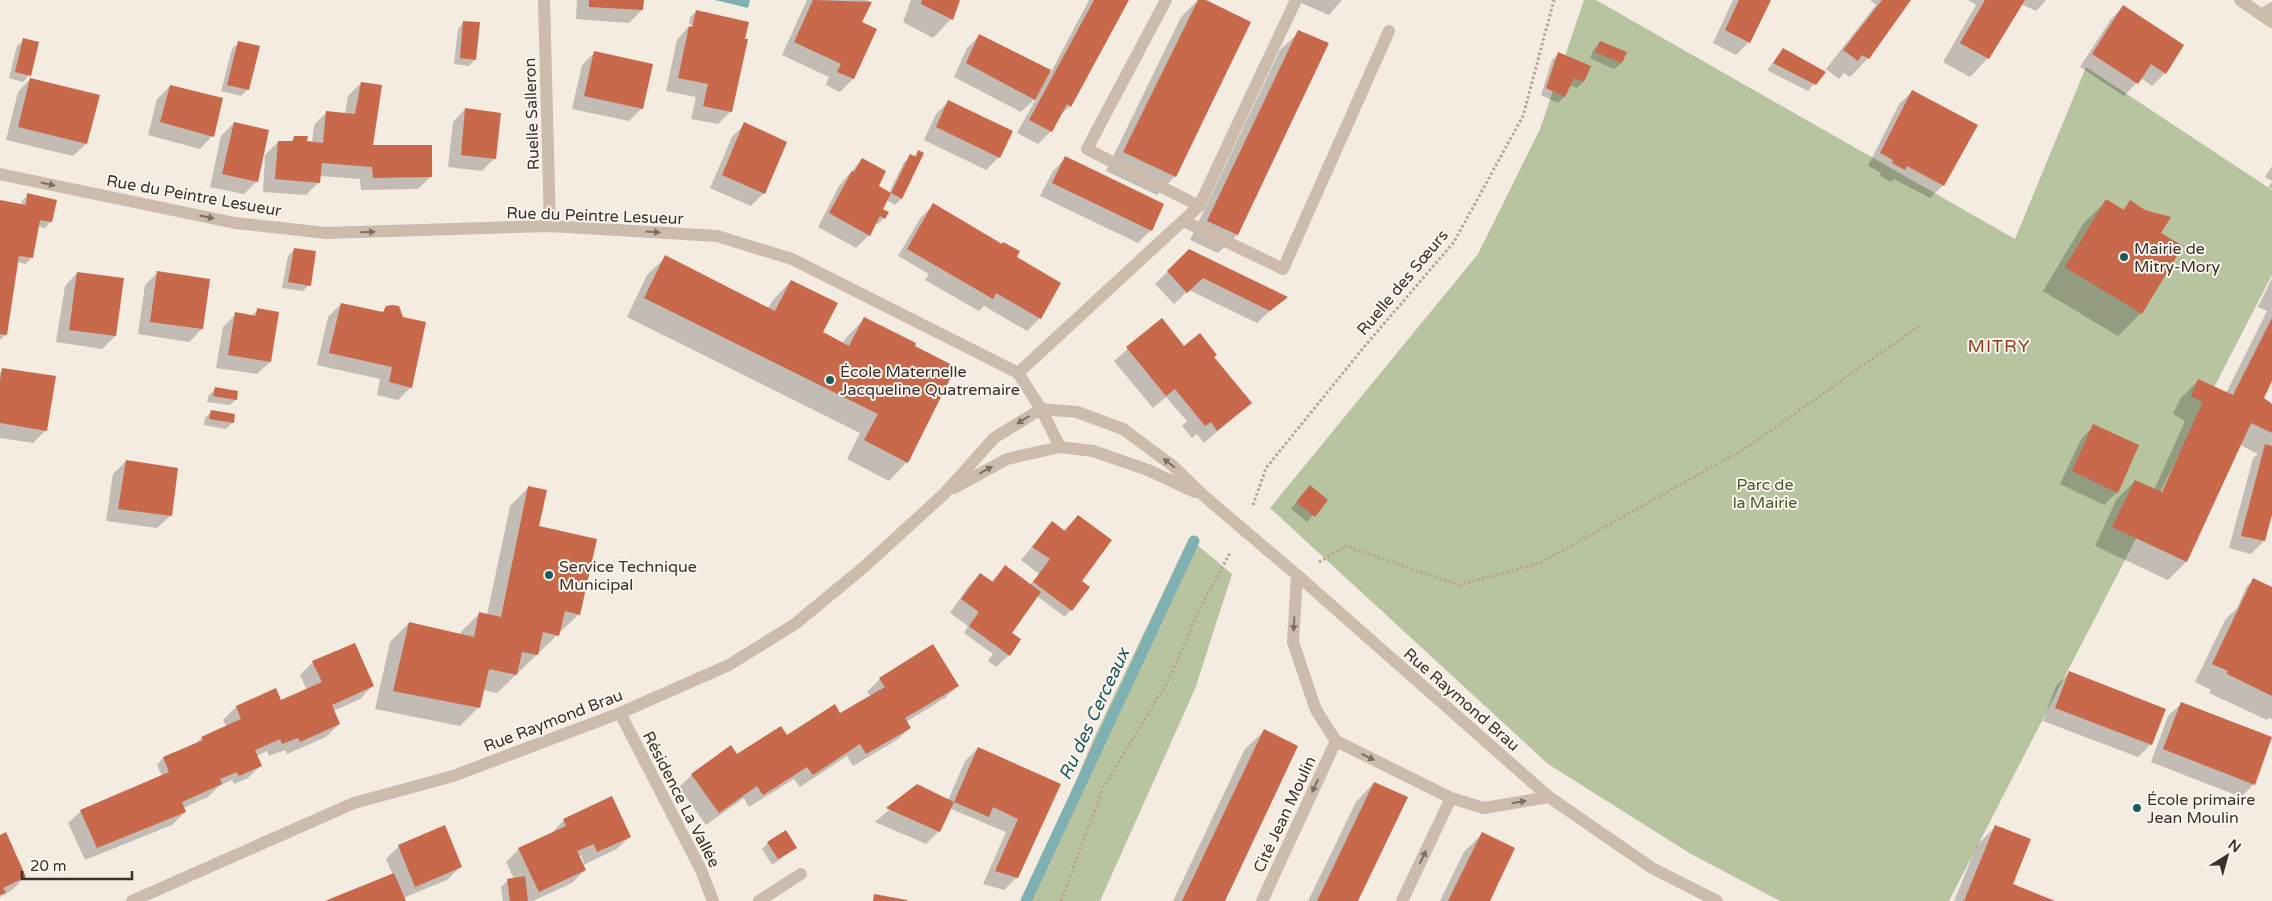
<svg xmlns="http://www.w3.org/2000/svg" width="2272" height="901" viewBox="0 0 2272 901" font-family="'Varela Round',sans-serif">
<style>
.green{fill:#b8c4a0}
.water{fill:#7fb0b2}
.shadow{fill:#0003;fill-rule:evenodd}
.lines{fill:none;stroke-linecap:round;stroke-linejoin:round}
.stream{stroke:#7fb0b2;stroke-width:11}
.building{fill:#c8694b}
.path{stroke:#b9a596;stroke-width:3;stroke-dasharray:2.5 2.5;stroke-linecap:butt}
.service{stroke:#cdbbac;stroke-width:12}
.minor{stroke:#cdbbac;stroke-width:12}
.tertiary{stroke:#cdbbac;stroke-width:12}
.oneway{fill:#7d6f65}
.poi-dot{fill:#1f5a5e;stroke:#fbf5ee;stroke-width:2}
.labels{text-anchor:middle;stroke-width:4;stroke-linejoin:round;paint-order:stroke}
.street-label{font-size:16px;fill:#3b302b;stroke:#fbf5ee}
.poi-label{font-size:16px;fill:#3b302b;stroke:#fbf5ee;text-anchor:start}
.park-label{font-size:16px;fill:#4a5a2e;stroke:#fbf5ee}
.neighbourhood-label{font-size:18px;letter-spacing:1px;fill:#8c3b22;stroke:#fbf5ee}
.water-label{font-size:18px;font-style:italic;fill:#1f5a5e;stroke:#fbf5ee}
</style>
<rect width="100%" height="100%" fill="#f4ebe1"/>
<g class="green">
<path d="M1584,0H1596L2015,239L2086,67L2272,190V275L1949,901H1780L1691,854L1548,764L1270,508L1478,254L1540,129Z"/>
<path d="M1189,538L1232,574L1195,689L1100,901H1027L1093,740Z"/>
</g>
<path class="water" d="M715,0H750L748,8Z"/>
<g class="shadow">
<path d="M577,0H642V10L629,23L576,19Z"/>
<path d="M807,0H866L871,2L861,23L875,29L853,79L840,92L826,85L829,77L782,55Z"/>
<path d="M911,0H959L951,19L933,38L903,22Z"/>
<path d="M1089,0H1128L1070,106L1058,117L1051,131L1038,144L1017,133L1037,97L1021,112L954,77L967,48L980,35L1051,72Z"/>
<path d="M1198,0H1203L1175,176L1157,195L1106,171L1181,17Z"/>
<path d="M1294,0H1342L1329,15Z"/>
<path d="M1733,0H1769L1749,42L1736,55L1713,43Z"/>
<path d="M1870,0H1909L1868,58L1850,77L1844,73L1839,79L1826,69L1876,5Z"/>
<path d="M1968,0H2046L2036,11L2021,4L1988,58L1970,77L1943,62L1976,5Z"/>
<path d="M2123,7L2165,73L2152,86L2141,78L2124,96L2080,67L2111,19Z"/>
<path d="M697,11L747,23L744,40H746L731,111L718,124L691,119L696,97L666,91L677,40L688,27L725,36L726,33L689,24L690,17Z"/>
<path d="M464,22L475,59L469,66L454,64L458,29Z"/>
<path d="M1299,32L1327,44L1237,235L1218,253L1190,240L1280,50Z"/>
<path d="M24,40L29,75L23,82L9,78L17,46Z"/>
<path d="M239,43L259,47L247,90L241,96L221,91L232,49Z"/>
<path d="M1600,43L1625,52L1621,63L1614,69L1590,58L1594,49Z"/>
<path d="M1783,50L1824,72L1808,91L1767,70Z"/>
<path d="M595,52L642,108L629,121L572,109L582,65Z"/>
<path d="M1558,54L1590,67L1583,82L1577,88L1569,85L1564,97L1558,103L1541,95L1552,60Z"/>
<path d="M30,79L86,144L73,156L6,140L18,92Z"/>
<path d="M361,83L371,146L431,176L418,189L361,190L360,179L320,176L319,182L306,195L263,192L265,155L278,142H290L295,137L312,143L314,125L327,112L345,114L348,96Z"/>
<path d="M170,86L212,136L200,149L148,135L157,99Z"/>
<path d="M1912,92L1943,185L1930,198L1894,179L1891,182L1880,176L1881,173L1868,166L1899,104Z"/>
<path d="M949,101L999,157L986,170L924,140L936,114Z"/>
<path d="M465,109L495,158L482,171L448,167L453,122Z"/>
<path d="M234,123L257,181L244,194L210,187L221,136Z"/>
<path d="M745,124L764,193L751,206L710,188L732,137Z"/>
<path d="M919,152L922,154L901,199L895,205L886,200L880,214L884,218L878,224L875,223L869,235L856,248L818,227L839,186L862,159L877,186L889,193L904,162Z"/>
<path d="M1066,158L1163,205L1151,230L1138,243L1040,196L1053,171Z"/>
<path d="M2272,166V181L2265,177Z"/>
<path d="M2272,182V189L2268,187Z"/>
<path d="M28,195L51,221L45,228L37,226L32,257L26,264L16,262L6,334L0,340V201L21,205L22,201Z"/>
<path d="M2106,201L2122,211L2130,202L2160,232L2141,313L2118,336L2043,291L2083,224Z"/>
<path d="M934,205L1015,258L1059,284L1040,318L1027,331L984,306L979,311L925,280L929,274L898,256L921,217Z"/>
<path d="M295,249L309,285L303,291L282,288L288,256Z"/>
<path d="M1189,251L1285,297L1257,323L1189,290L1174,304L1155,284Z"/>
<path d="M666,257L768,308L773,300L791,281L821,332L843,343L846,338L864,319L907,462L889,481L847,459L860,433L627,317L647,275Z"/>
<path d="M158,272L202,329L189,342L138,334L145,285Z"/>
<path d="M77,273L123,279L115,336L102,349L56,342L65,286Z"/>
<path d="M2272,278V378L2262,399L2272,405V510L2264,541L2251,554L2229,548L2253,458L2258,454L2240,445L2186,562L2168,580L2095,546L2116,500L2135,481L2154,490L2185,421L2173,414L2180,399L2199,380L2226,393L2267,311L2258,307Z"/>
<path d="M341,304L382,313L389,306L411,387L398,400L377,395L380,379L317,365L328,317Z"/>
<path d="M258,310L270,362L257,374L216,368L223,327L236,314L251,316Z"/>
<path d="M1161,320L1184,347L1212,357L1250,403L1204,443L1197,434L1192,438L1182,426L1187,421L1166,397L1153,408L1114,361Z"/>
<path d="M3,369L46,430L33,443L0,438V372Z"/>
<path d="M215,389L236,399L230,405L207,402L209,395Z"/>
<path d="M212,411L233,422L226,429L204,425L205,418Z"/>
<path d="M2094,426L2117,492L2104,505L2060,484L2081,439Z"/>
<path d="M126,461L170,516L157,528L106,521L113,474Z"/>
<path d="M529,487L538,527L579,614L497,693L483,690L478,708L460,726L375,709L390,642L409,623L460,635L461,632L480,613L487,615L510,506Z"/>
<path d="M1304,493L1326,500L1307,522L1291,509Z"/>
<path d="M1078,516L1080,582L1088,587L1065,617L1037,596L1010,633L1009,655L996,667L988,661L993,654L964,633L968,626L950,613L968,587L980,574L991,582L1005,567L1030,585L1039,574L1021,560L1052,523L1063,531Z"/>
<path d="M2254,580L2272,588V719L2269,718L2267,720L2209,693L2211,690L2195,682L2225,620L2237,608L2247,586Z"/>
<path d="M313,662L372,686L360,699L333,711L339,724L326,737L287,754L285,750L269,756L267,751L256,756L261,765L248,778L234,784L232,780L219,786L208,797L183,808L185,812L172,825L85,860L68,823L81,811L162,776L157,765L163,758L194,745L202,738L227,727L223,720L236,707L275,690L281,702L307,690L300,675Z"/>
<path d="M2069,673L2151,744L2138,757L2043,721L2056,686Z"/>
<path d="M880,679L958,685L945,698L906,722L910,728L897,740L853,766L847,756L800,787L794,779L749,807L744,798L706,825L679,787L692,775L840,715L871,697L867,692Z"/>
<path d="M2181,704L2254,784L2241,797L2151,762L2168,716Z"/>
<path d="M1264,731L1223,901H1173L1245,749Z"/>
<path d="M978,748L1059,784L1017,877L1004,890L983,884L1006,832L949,808L939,831L926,844L875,822L917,786L948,800L965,761Z"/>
<path d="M1374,783L1357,901H1308L1356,802Z"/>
<path d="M612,798L630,836L617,849L583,865L585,870L572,883L533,901H503L501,887L508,880L514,879L506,862L519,849L551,834L564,820ZM581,855L584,863L582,864L579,857Z"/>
<path d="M1996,826L2012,885L2052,901H1954L1977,845Z"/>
<path d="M1482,834L1489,901H1440L1464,852Z"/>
<path d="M0,837L25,877L12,890L0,897Z"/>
<path d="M768,843L796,848L772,865L762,849Z"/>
<path d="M399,846L460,867L447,880L403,898L404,901H329L393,875L386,859Z"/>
</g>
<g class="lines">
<path class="stream" d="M1026,901L1194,541"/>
</g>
<g class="building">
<path d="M589,0H644L643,10L589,7Z"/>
<path d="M813,0L872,2L862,22L877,29L854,79L837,72L841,64L794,42Z"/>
<path d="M922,0H960L953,20L921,4Z"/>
<path d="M1094,0H1129L1071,107L1067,104L1052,132L1029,120Z"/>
<path d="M1198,0H1206L1251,22L1176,177L1123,152Z"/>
<path d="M1739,0H1771L1750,43L1725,30Z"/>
<path d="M1882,0H1911L1869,59L1862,55L1858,61L1843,50Z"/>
<path d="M1985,0H2025L1989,59L1960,43Z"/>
<path d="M2123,5L2184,45L2166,74L2151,64L2138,84L2092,54Z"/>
<path d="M696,10L749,22L745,39H748L732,112L703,106L708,84L678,78L689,26L692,27Z"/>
<path d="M463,21L480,22L476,60L460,58Z"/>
<path d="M1298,30L1329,43L1238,235L1207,221Z"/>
<path d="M979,34L1051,70L1035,100L966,63Z"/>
<path d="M23,38L39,42L31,76L15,72Z"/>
<path d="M238,41L260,46L249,90L227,85Z"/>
<path d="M1600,41L1627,52L1622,63L1595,52Z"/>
<path d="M1783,48L1826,72L1816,85L1773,63Z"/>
<path d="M594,51L653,64L643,109L584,96Z"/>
<path d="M1558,52L1591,66L1584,82L1574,78L1565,97L1546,88Z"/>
<path d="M30,78L100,95L87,144L18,127Z"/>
<path d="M361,82L382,85L373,145H432V177L373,178L372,167L322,163L320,183L275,179L278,141H293L294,136H308L307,141L323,143L326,111L355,114Z"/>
<path d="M170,85L223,98L214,137L160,122Z"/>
<path d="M1912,90L1978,125L1944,186L1907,166L1905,170L1892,163L1893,160L1880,153Z"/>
<path d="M948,100L1013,131L1000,158L936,127Z"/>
<path d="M465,108L501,113L496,159L461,155Z"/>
<path d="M234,122L269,130L258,182L222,174Z"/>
<path d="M744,122L787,142L765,194L722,175Z"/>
<path d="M918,150L924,153L902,199L891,193L883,209L889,212L885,219L880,216L870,236L829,213L852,171L854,172L862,158L886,171L879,186L891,193L910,154L916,157Z"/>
<path d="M1065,156L1164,204L1152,231L1052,183Z"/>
<path d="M27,193L57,200L52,222L40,220L33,258L19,256L7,335L0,334V200L26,205Z"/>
<path d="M2106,199L2124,210L2130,200L2145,210L2171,217L2161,233L2183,246L2142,314L2065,267Z"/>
<path d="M933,203L1002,244L1003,242L1020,251L1017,257L1061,283L1041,319L996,293L993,299L907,249Z"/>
<path d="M294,248L316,251L311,286L288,282Z"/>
<path d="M1189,249L1193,251L1288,297L1270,311L1203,278L1187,293L1167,271Z"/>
<path d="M665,255L775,311L791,280L838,303L823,332L849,346L864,317L916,343L915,346L956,367L908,463L864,440L878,414L644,298Z"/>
<path d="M157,271L210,279L203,329L150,322Z"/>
<path d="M77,272L124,278L116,336L69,330Z"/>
<path d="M341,303L383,312L386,306L392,305L399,306L403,317L426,322L412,388L389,382L392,367L329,353Z"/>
<path d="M257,308L279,312L271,362L228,355L235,312L256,316Z"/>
<path d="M1162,318L1184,346L1200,333L1217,355L1214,357L1252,403L1217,431L1211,422L1205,426L1175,389L1166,396L1126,347Z"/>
<path d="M2272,318V381L2264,398L2272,404V433L2251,423L2187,562L2112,527L2135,480L2162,492L2203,402L2191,396L2198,379L2233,395Z"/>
<path d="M2,368L56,376L47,431L0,423V381Z"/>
<path d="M215,387L238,391L237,400L213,396Z"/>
<path d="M211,410L235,414L234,423L209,419Z"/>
<path d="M2093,424L2139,445L2118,493L2072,471Z"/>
<path d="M2265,444L2272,446V515L2265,541L2241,536Z"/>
<path d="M126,460L178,468L172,516L118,509Z"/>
<path d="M1310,485L1328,500L1315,517L1296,502Z"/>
<path d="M528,486L547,490L539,526L597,539L580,615L565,611L559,636L543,632L538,655L522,652L517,675L489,669L480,708L393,691L409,622L474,637L479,612L501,617Z"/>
<path d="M1078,515L1112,540L1082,581L1090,587L1072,611L1033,582L1050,559L1032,547L1052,521L1065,531Z"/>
<path d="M1005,565L1041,592L1012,633L1021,639L1010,656L969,626L979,612L961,599L980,573L993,582Z"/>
<path d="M2253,578L2272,587V696L2227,674L2228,671L2212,664Z"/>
<path d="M355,643L374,686L332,705L340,724L300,742L298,738L282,744L280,739L255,750L262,766L239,776L237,772L220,779L222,784L182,802L186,812L97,848L80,810L169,772L163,757L203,740L201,737L241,719L236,706L276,688L281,700L322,682L312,661Z"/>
<path d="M933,644L959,686L905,718L911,728L866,754L860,744L813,775L807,767L763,795L757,786L719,813L691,774L731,745L737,754L781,726L787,735L835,704L840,713L885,687L879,678Z"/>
<path d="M2069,671L2166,709L2152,745L2055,708Z"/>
<path d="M2181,702L2272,737L2255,785L2163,749Z"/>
<path d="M1264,729L1298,746L1225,901H1182Z"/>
<path d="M978,747L1061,784L1018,878L995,871L1018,819L993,807L989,817L954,802L940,832L886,808L917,784L954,802Z"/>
<path d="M1374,782L1408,797L1358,901H1317Z"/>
<path d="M612,796L631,837L597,852L594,844L577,851L586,870L539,892L518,848L566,826L563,819Z"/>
<path d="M445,825L462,867L415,887L398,845Z"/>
<path d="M1995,825L2031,839L2013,884L2055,901H1964Z"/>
<path d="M786,830L797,848L778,859L767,842Z"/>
<path d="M6,832L26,877L3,888L6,893L0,895V835Z"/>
<path d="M1482,832L1515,848L1490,901H1448Z"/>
<path d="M394,873L406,901H325L342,894Z"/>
<path d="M525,876L528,901H510L507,879Z"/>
<path d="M874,894L907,900V901H873Z"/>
</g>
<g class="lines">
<g class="path">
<path d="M1253,505L1266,468L1364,347L1454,242L1523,116L1554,0"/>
<path d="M1319,562L1346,546L1459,585L1540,563L1746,448L1919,326"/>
<path d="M1061,901L1103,788L1169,679L1199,610L1231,551"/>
</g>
<g class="service">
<path d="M1166,0L1087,149L1199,206"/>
<path d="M1184,221L1283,269L1389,31"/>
<path d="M1018,373L1199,206L1296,0"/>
</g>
<g class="minor">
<path d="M544,0L550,226"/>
<path d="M2263,14L2272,8"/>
<path d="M0,174L235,223L326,233L550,226L717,236L792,259L1018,373L1041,409L1060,447"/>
<path d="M1297,575L1293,642L1316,710L1336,741L1451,798L1484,808L1549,797"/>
<path d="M620,713L701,870L713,901"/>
<path d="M759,901L801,874"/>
<path d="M1262,901L1336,741"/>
<path d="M1402,901L1451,798"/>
</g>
<g class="tertiary">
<path d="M2240,0L2272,22"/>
<path d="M954,488L1007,459L1060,447L1093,451L1148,470L1195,492"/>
<path d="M132,901L354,803L453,776L620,713L729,665L795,624L864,567L944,494L994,438L1041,409L1077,412L1123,429L1173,466L1204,496L1297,575L1549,797L1652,868L1717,901"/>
</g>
</g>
<defs><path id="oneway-solid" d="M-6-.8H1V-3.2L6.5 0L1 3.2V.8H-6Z" transform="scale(1.25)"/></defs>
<g class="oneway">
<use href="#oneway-solid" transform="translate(48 184) rotate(12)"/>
<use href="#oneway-solid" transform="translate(207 217) rotate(12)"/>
<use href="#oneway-solid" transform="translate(368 232) rotate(-2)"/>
<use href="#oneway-solid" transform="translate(653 232) rotate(3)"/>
<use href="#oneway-solid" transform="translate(1023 420) rotate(148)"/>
<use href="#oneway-solid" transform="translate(1169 463) rotate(-142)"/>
<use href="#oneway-solid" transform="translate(986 470) rotate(-29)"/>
<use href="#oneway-solid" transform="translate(1294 624) rotate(93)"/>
<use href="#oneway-solid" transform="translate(1368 757) rotate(26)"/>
<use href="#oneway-solid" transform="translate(1315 786) rotate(115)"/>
<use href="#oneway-solid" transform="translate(1519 802) rotate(-9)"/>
<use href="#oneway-solid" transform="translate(1423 857) rotate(-64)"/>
</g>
<g class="poi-dot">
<circle cx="2124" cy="257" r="5"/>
<circle cx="830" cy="380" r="5"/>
<circle cx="549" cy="575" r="5"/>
<circle cx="2137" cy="808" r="5"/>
</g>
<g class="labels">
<g class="street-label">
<text transform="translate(531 114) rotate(-92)" y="6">Ruelle Salleron</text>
<text transform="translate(194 195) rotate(10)" y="6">Rue du Peintre Lesueur</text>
<text transform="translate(595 215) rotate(2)" y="6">Rue du Peintre Lesueur</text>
<text transform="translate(1402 282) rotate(-50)" y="6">Ruelle des Sœurs</text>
<text transform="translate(1462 699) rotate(41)" y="6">Rue Raymond Brau</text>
<text transform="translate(553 720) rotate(-21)" y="6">Rue Raymond Brau</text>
<text transform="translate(682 799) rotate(63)" y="6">Résidence La Vallée</text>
<text transform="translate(1284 814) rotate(-65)" y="6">Cité Jean Moulin</text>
</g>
<g class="poi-label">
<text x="2134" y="254">Mairie de<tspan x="2134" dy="18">Mitry-Mory</tspan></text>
<text x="840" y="377">École Maternelle<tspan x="840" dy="18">Jacqueline Quatremaire</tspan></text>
<text x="559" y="572">Service Technique<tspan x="559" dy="18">Municipal</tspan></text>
<text x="2147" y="805">École primaire<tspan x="2147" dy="18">Jean Moulin</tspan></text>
</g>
<g class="park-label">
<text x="1765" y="490">Parc de<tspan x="1765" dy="18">la Mairie</tspan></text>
</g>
<g class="neighbourhood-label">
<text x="1999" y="352">MITRY</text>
</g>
<g class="water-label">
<text transform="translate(1094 714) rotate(-65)" y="6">Ru des Cerceaux</text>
</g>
</g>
<g transform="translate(2227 856) rotate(37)" stroke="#fbf5ee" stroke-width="4" paint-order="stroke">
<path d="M0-4L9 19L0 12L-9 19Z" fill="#3b302b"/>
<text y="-8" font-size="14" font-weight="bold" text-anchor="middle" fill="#3b302b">N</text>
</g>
<path d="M22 871v8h110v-8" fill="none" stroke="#3b302b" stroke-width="2.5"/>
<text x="30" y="871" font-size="15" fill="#3b302b" stroke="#fbf5ee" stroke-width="4" paint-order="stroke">20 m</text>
</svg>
